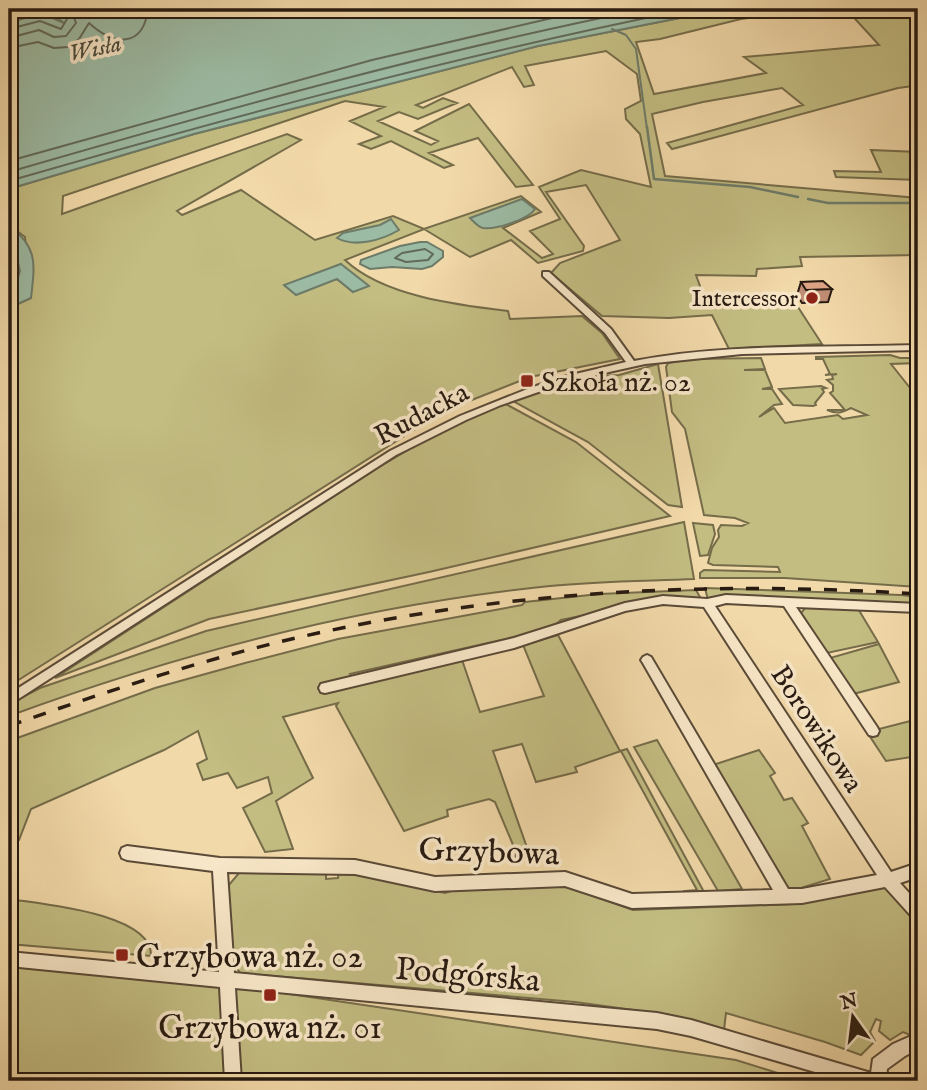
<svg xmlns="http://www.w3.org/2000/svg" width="927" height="1090" viewBox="0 0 927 1090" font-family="'IM FELL English',serif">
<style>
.green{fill:#c3bd82;stroke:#756c4a;stroke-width:2;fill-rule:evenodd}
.water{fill:#9cbba4;stroke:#6d7b69;stroke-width:2}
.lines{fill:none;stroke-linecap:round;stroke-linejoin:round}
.shore{stroke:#626a5a;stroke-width:2}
.stream-far1{stroke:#6d7b69;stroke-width:2}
.stream{stroke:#6d7b69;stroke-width:2.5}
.minor-casing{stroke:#5a4a37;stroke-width:4}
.minor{fill:#f7e6c7;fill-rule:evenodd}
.rail{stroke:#271a11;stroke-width:3.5;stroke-dasharray:13 13;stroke-linecap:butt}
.wall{fill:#bf8d73;stroke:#271a11;stroke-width:2}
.building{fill:#dea486;stroke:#271a11;stroke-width:2}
.poi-dot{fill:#8f2418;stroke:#f7e6c7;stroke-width:2.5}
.labels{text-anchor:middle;stroke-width:7;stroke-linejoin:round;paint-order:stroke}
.far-poi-label{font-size:23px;fill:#271a11;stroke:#f7e6c7;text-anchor:end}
.far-water-label{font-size:24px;font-style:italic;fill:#4a4a3d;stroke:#f7e6c7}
.poi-label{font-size:28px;fill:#271a11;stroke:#f7e6c7;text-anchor:start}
.street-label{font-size:28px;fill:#271a11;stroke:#f7e6c7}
.near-street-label{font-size:33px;fill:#271a11;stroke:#f7e6c7}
.near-poi-label{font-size:33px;fill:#271a11;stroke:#f7e6c7;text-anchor:start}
</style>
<rect width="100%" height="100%" fill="#f2d9a9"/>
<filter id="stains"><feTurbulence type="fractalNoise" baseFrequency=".00286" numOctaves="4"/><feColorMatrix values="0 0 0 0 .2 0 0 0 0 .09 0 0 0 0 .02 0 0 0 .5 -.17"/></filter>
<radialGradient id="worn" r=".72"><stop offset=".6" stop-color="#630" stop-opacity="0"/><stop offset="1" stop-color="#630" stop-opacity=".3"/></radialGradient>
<g class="green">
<path d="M725,9H819L741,19L660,39L636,42L654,94L766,73L744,57L879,45L846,9H918V76L910,82L918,86V93L913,86L898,88L672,149L667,143L803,105L782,88L703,102L652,114L665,176L918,198V255L800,257L802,266L757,269L756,276L696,275L708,308L796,304L822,344L729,349L712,315L669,318L602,316L551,273L560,263L620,240L586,185L546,192L584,246L583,251L538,263L511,240L470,257L424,229L345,260C383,296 457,305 508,311L510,319L582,316L602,333L620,359L530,377L444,411L9,686V308L31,298L25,237L9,225V189L194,134L538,46ZM606,51L637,74L641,101L625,109L626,119L640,134L651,187L581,170L539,187L560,219L530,231L553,254L542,258L503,228L541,212L521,196L424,229L393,216L315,240L241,190L182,215L177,211L301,140L287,134L62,214L63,196L345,101L384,107L350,121L381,136L359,144L371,149L391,141L444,168L453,165L429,153L478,138L516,187L533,185L469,104L415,131L438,141L431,145L378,121L399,112L418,119L457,103L443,98L423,108L416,105L512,67L524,87L534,85L525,66ZM341,264L353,292L337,279L284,286Z"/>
<path d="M871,150L918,152V180L836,177L834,171L881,172Z"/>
<path d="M890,355L900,358H918V363L891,364L918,398V587L785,578H700V573L704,570L780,572L778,567L713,565L708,563L712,548L719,537L718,530L721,525L742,526L748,523L735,518L704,515L685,429L672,412L666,367L668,363L693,359L761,358L765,369L744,370H765L772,387L762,389H772L782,404L774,405L759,417L774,408L785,423L838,415L843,419L867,415L851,408C843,412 839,415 827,410H845L830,393L833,391V385L827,380L833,379L832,375L837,374L825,375L830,374L823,359H816V357Z"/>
<path d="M658,364L682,507L668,505L588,442L509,399L581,377L619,375Z"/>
<path d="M821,386L826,388L822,389L824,392L815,403L816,405L813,406L793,405L779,389Z"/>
<path d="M502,402L576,442L670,516L429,572L209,619L55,678L379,467L449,426Z"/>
<path d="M684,522L694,579C646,581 598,581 550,586C366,605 183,652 9,716V704L40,688L206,631Z"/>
<path d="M693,523L713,525L715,534L708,555L700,556Z"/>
<path d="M705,588L901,595L918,597V606L860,601L708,600Z"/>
<path d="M696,590L701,599L669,598L561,620L550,629L350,674L356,684L462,660L480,712L544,696L523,645L558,635L620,751L627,749L704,892L689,894L685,891L697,890L621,751L575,767L577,772L536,782L522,744L493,751L531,859L515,862L516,852L495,802L489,799L447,810L448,816L404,831L336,706L338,703L283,717L313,778L276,801L293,849L265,852L243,808L272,793L268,777L237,788L228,773L203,780L197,764L207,759L198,731L164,750L31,809L19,840H9V741L155,688L245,663L338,639L522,605L525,602L599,594Z"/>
<path d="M806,607H857L878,642L827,653L801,613Z"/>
<path d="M879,644L899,682L853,694L830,658Z"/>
<path d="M918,719V756L886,761L867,732Z"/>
<path d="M657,740L742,889L718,891L634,747Z"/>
<path d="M759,750L775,773L770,776L784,800L792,798L808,823L802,826L830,879L798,889H784L713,765Z"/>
<path d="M287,870L326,872V879L338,878L339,870L445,893L467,886L560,884L633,910L793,904L881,885L891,890L918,921V1032L913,1036L903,1032L890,1040L879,1031L881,1021L876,1019L870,1032L875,1041L861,1055L825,1042L726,1013L724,1030L670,1015L575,1002L240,973L231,959L228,886L239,873Z"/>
<path d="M9,899C40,904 153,913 151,956L9,944Z"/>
<path d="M9,967L201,981L736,1060L803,1081H9Z"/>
</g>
<g class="water">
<path d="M57,9H110L118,14L122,13L120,9H725L538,46L194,134L9,189V23L41,13L64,23L52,14Z"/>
<path d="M522,199L535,209C529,219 496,230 483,228C478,227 474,222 470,218Z"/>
<path d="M391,219L399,230C382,240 355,248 337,238L343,233L380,225Z"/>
<path d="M9,225C38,248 35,263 31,298L9,308V297L13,295L20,271L16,254L9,242Z"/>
<path d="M420,242H427L443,251V257L432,266L422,269L392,267L370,269L360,264L361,260L400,246Z"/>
<path d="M341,264L369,286L353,292L337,279L296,295L284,285Z"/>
</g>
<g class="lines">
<g class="shore">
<path d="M9,29L40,21L61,29L67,19L59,9"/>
<path d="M9,38L39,30L54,37L66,36L76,23L71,9"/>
<path d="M9,48L38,42L54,48L68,47L79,39L89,23C113,45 143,49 148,9"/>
<path d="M9,161L372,60L591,9"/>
<path d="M9,172C219,111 430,52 645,9"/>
<path d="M9,181C234,116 460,55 690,9"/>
<path d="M425,249L433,254L428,260L406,262L395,258L402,253Z"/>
</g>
<path class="stream-far1" d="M612,29L626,35L636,49L647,129"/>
<g class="stream">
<path d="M647,127L654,179L750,187L798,197"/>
<path d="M808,199L828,203H918"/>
</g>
<defs>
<g id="minor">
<path d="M543,272H549L611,329L634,361C727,343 824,348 918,345V350L742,354L645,364L573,380L501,405L466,420L396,455L9,705V694L390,451L460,416L530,388L567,376L626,362L605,333L543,276Z"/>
<path d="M726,595L918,604V612L796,607L877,727L879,731L877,735L873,736L869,735L784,606L726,603L715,606L891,872L918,863V877L900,883L918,903V920L913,918L885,887L802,903L632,908L565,886L435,891L355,874L227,872L234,973L657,1013L691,1020L871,1073L873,1059L893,1044L918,1033V1049L905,1056L887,1069L886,1081H846L691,1036L657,1029L235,988L241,1081H225L220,987L9,966V952L219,972L213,871L127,860L122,858L120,853L122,848L127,846L220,858L355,860L435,877L565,872L632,894L773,890L643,663L641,660L643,657L647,655L651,657L788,889H802L877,875L704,607L663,604L625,611L514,648L325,693L321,692L319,688L321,684L325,683L514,638L625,603L663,596L707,599Z"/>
</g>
</defs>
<use href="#minor" class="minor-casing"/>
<use href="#minor" class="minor"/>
<path class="rail" d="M9,726C110,690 213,656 318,633C516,590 716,581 918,594"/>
</g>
<path class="wall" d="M801,282L832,289L828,302L802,303L797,295Z"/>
<path class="building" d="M823,281L832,289L806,290L801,282Z"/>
<g class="poi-dot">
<circle cx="812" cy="298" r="7"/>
<rect x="520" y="374" width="14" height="14" rx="3.5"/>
<rect x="115" y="948" width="14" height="14" rx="3.5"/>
<rect x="263" y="988" width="14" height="14" rx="3.5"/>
</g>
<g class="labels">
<g class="far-poi-label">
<text x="798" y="306">Intercessor</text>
</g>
<g class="far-water-label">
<text transform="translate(95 48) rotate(-12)" y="8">Wisła</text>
</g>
<g class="poi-label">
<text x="541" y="391">Szkoła nż. 02</text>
</g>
<g class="street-label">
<text transform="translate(421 413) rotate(-28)" y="10">Rudacka</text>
<text transform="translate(818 728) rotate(57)" y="10">Borowikowa</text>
</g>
<g class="near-street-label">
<text transform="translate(489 850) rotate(2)" y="12">Grzybowa</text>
<text transform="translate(468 973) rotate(5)" y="12">Podgórska</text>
</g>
<g class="near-poi-label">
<text x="136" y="967">Grzybowa nż. 02</text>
<text x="270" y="1038" text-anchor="middle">Grzybowa nż. 01</text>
</g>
</g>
<rect width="927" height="1090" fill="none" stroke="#f2d9a9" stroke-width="35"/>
<rect x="10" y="10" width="906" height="1069" fill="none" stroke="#271a11" stroke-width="3.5"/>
<rect x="18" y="18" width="892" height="1055" fill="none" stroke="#271a11" stroke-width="2"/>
<g transform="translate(853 1017) rotate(346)" stroke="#f7e6c7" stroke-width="5" paint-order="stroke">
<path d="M0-5L12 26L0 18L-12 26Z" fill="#271a11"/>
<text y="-10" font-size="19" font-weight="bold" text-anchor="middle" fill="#271a11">N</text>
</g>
<rect width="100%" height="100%" filter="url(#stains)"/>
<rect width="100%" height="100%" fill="url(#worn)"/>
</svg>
